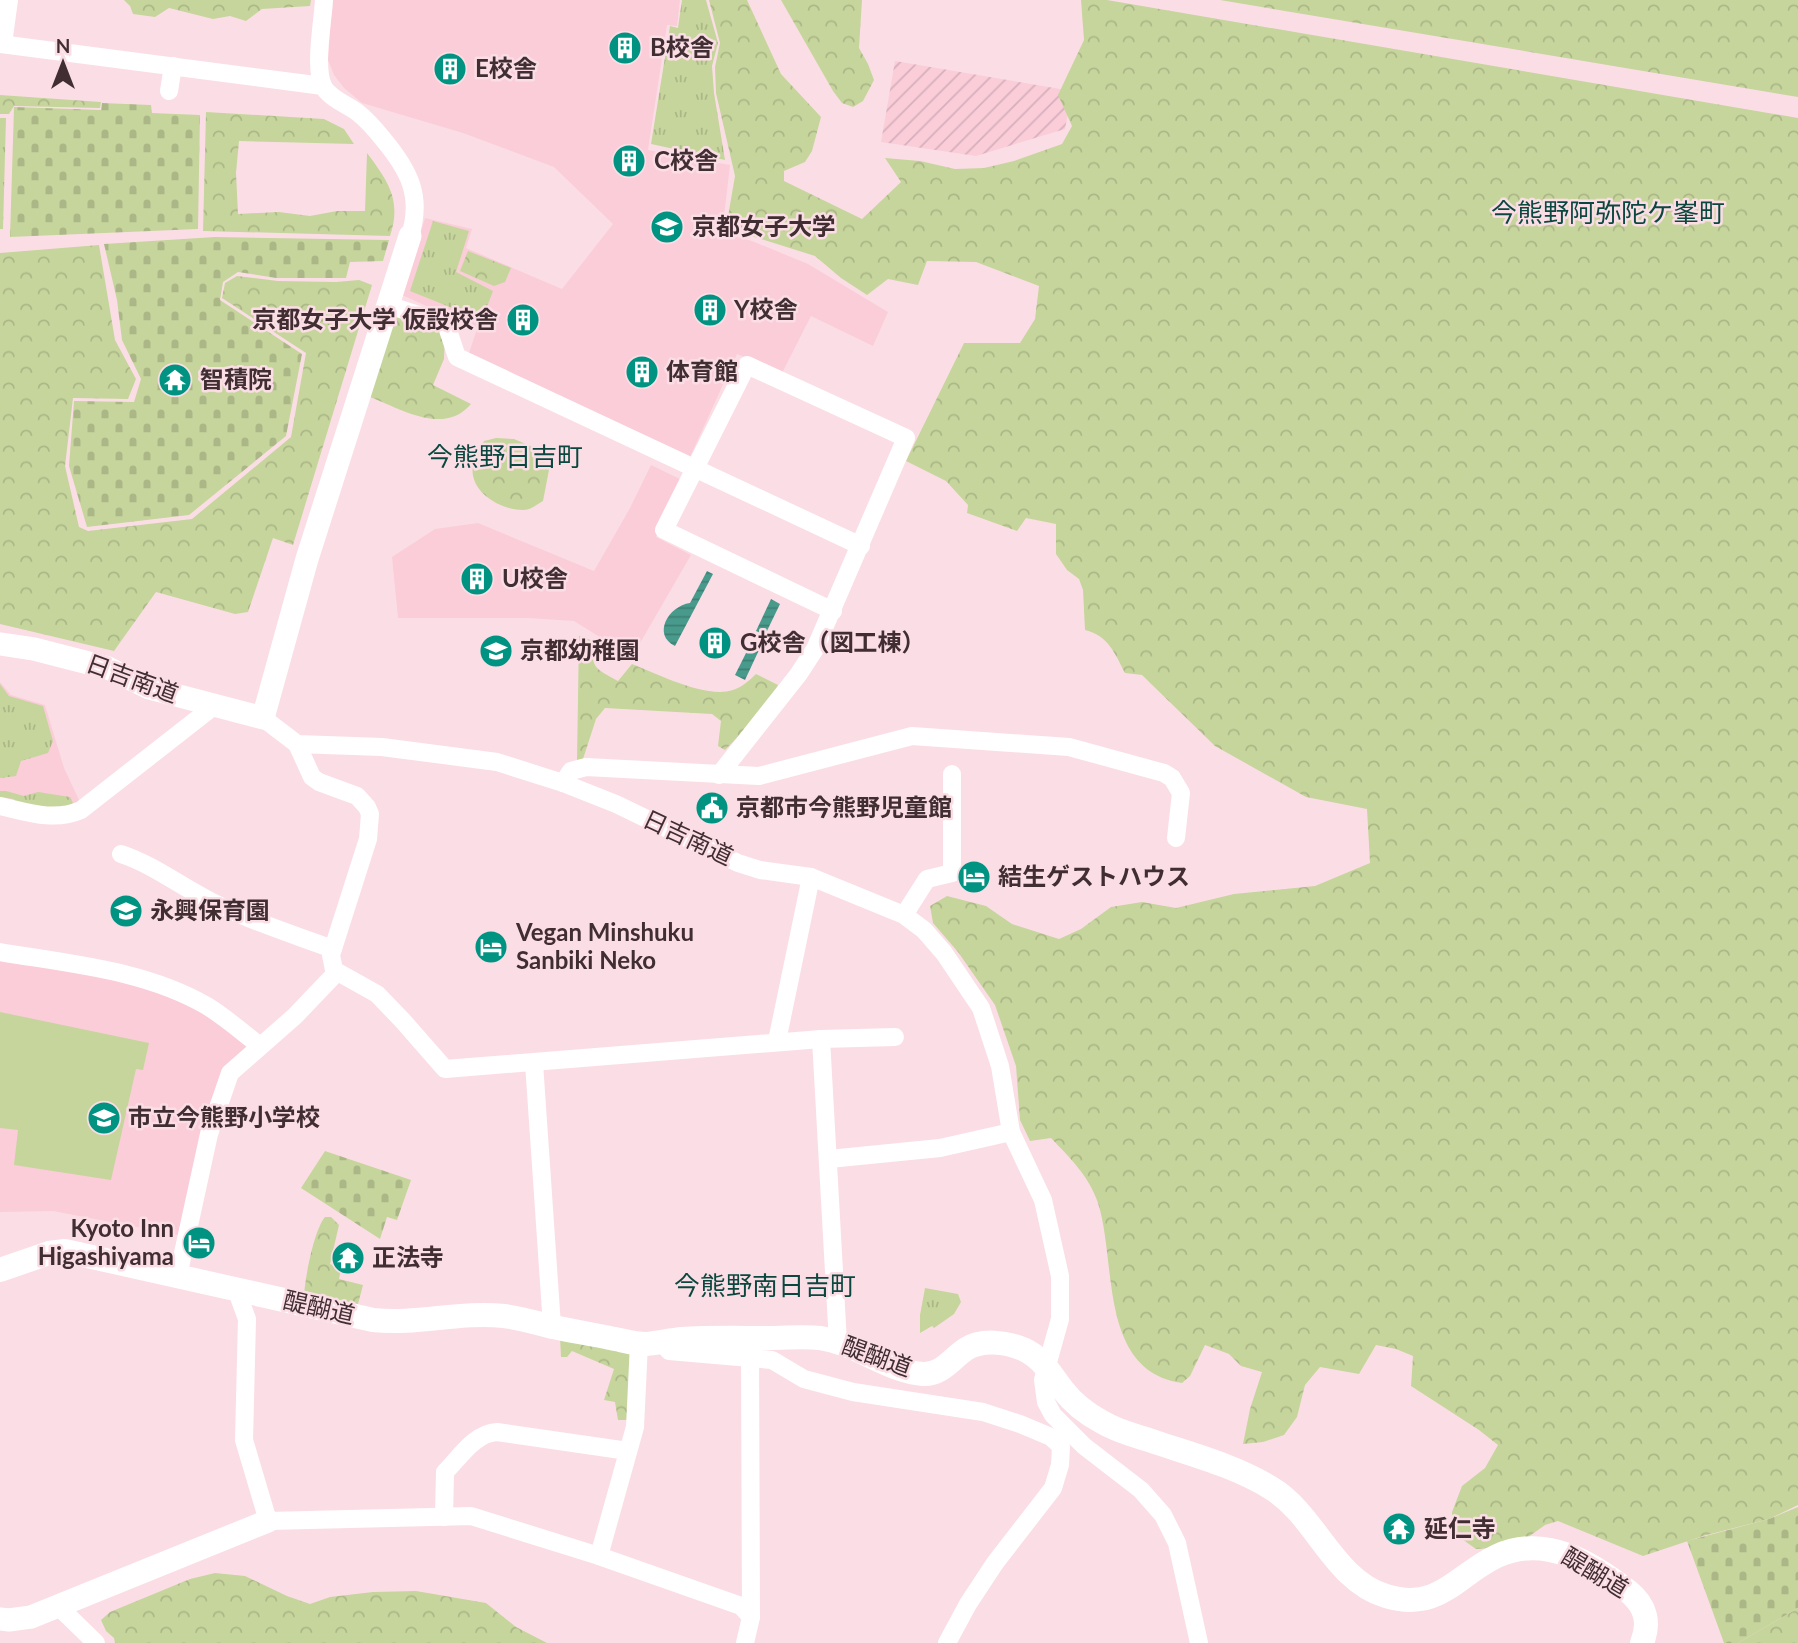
<svg xmlns="http://www.w3.org/2000/svg" width="1798" height="1643" viewBox="0 0 1798 1643" font-family="Lato,'Noto Sans JP',sans-serif">
<style>
.built{fill:#facdd9}
.industrial{fill:url(#industrial-furrows)}
.grass{fill:url(#grass-tufts)}
.forest{fill:url(#forest-crowns)}
.cemetery{fill:url(#cemetery-stones)}
.park{fill:#c6d59c}
.water{fill:url(#water-rules)}
.lines{fill:none;stroke-linecap:round;stroke-linejoin:round}
.minor{stroke:#fff;stroke-width:18}
.tertiary{stroke:#fff;stroke-width:23}
.secondary{stroke:#fff;stroke-width:24}
.labels{text-anchor:middle;stroke-width:5;stroke-linejoin:round;paint-order:stroke}
.poi-label{font-size:24px;font-weight:bold;fill:#402e33;stroke:#fbdee5;text-anchor:start}
.street-label{font-size:24px;fill:#402e33;stroke:#fbdee5}
.neighbourhood-label{font-size:26px;fill:#0b473e;stroke:#fbdee5}
</style>
<defs>
<pattern id="industrial-furrows" width="10" height="10" patternUnits="userSpaceOnUse" patternTransform="scale(1.75)"><rect width="10" height="10" fill="#facdd9"/><path d="M-1 1l2-2M0 10L10 0M9 11l2-2" fill="none" stroke="#d7b0bb"/></pattern>
<pattern id="grass-tufts" width="24" height="20" patternUnits="userSpaceOnUse" patternTransform="scale(1.75)"><rect width="24" height="20" fill="#c6d59c"/><path d="M3 7l-1-3M5 7V3M7 7l1-3M15 17l-1-3M17 17v-4M19 17l1-3" fill="none" stroke="#abb787"/></pattern>
<pattern id="forest-crowns" width="20" height="18" patternUnits="userSpaceOnUse" patternTransform="scale(1.75)"><rect width="20" height="18" fill="#c6d59c"/><path d="M2 6a3 3 0 1 1 6 0M12 15a3 3 0 1 1 6 0" fill="none" stroke="#abb787"/></pattern>
<pattern id="cemetery-stones" width="16" height="16" patternUnits="userSpaceOnUse" patternTransform="scale(1.75)"><rect width="16" height="16" fill="#c6d59c"/><path d="M2 7V4a2 2 0 0 1 4 0v3zM10 15v-3a2 2 0 0 1 4 0v3z" fill="#abb787"/></pattern>
<pattern id="water-rules" width="6" height="5" patternUnits="userSpaceOnUse" patternTransform="scale(1.75)"><rect width="6" height="5" fill="#489b8c"/><path d="M0 2.5h6" fill="none" stroke="#3d7f73"/></pattern>
</defs>
<rect width="100%" height="100%" fill="#fbdee5"/>
<g class="built">
<path d="M332,0H680L677,26L667,25L648,150L730,165L722,233L752,241L808,264L888,312L873,346L811,316L782,373L737,354L690,457L469,353L477,329L402,295L425,218L472,229L466,248L562,289L613,224L554,167L463,133L362,103L344,88L334,75L328,60Z"/>
<path d="M651,465L682,480L656,537L691,555L632,657L574,621L528,618H398L392,557L435,529L478,523L594,571L630,508Z"/>
<path d="M0,682L11,695L45,705L64,768L79,800L77,808L0,799Z"/>
<path d="M0,956L172,991L250,1044L195,1162L178,1235L53,1211L0,1212Z"/>
</g>
<path class="industrial" d="M895,61L1072,91L1065,129L976,156L881,142Z"/>
<g class="grass">
<path d="M682,0H706L718,43L712,66L714,93L725,160L651,144L670,26L678,28Z"/>
<path d="M0,118H6L3,229H0Z"/>
<path d="M433,221L469,231L456,272L493,291L482,320L410,291Z"/>
<path d="M0,684L9,696L43,706L53,741L48,753L21,761L16,776L0,778Z"/>
<path d="M0,791H6L24,796L38,792L70,797L73,803C60,817 32,805 15,802L14,799L0,797Z"/>
<path d="M925,1288L958,1294L961,1302L954,1314L934,1328L932,1326L920,1333V1315Z"/>
</g>
<g class="forest">
<path d="M124,0H311L310,6L262,9L246,21L230,16L213,19L169,8L155,17L133,14L130,6Z"/>
<path d="M709,0H747L781,74L821,117L812,151L805,162L784,171V181L862,219L901,182L885,158L920,161L955,169L984,168L1014,161L1062,144L1072,126L1058,95L1084,40L1081,0H1107L1798,118V1505L1769,1519L1703,1536L1643,1556L1558,1521L1545,1525L1524,1540L1494,1548L1476,1549L1452,1532V1512L1462,1486L1485,1468L1498,1445L1479,1430L1411,1386L1413,1356L1396,1349L1376,1345L1359,1374L1320,1367L1305,1385L1297,1417L1284,1435L1263,1442L1243,1444L1250,1409L1262,1372L1241,1366L1229,1354L1205,1345L1190,1376L1182,1383C1098,1371 1117,1262 1098,1203C1089,1176 1070,1158 1051,1138L1030,1141L1020,1120L1016,1066L995,1005L958,952L933,923L930,906L947,896L986,906L1012,924L1059,939L1081,929L1111,907L1142,902L1176,908L1234,894L1315,886L1370,863L1367,809L1306,797L1215,746L1142,675L1125,673C1115,654 1109,636 1085,630L1083,590L1079,579L1067,570L1056,554V524L1026,518L1017,531L967,513L968,505L946,481L906,461L964,343H1020L1035,319L1039,286L976,262L927,261L918,285L888,279L867,295L841,278L815,256L726,228L735,176L716,93L715,67L720,43Z"/>
<path d="M781,0H862L859,48L868,64L874,80L863,101L853,107L842,103L833,91Z"/>
<path d="M1220,0H1798V97Z"/>
<path d="M0,95L101,102L100,108L14,106L9,114H0Z"/>
<path d="M206,112L324,119L344,129L354,144L239,141L236,173L238,214L279,212L310,216L337,211H365L367,153C388,181 402,200 390,236L203,231Z"/>
<path d="M99,245L115,340L136,379L128,399L73,398L65,466L79,527L88,531L192,519L291,437L306,353L222,298L225,283L237,276L278,281L336,282L359,280L372,285L293,545L273,538L248,612L235,614L156,592L114,651L0,624V253Z"/>
<path d="M468,251L511,268L505,282L494,286L460,271Z"/>
<path d="M395,311L436,329L445,335L444,359L433,385L471,404C444,436 401,409 370,397Z"/>
<path d="M496,438L514,439L538,449L549,470L543,501C536,505 531,510 523,510C498,510 465,489 474,461C476,455 481,447 484,441Z"/>
<path d="M579,636L594,641C590,668 595,668 618,681L632,664C658,674 706,699 733,690C742,687 749,681 756,674L778,685L769,705L725,750L718,746L721,721L712,714L605,708L596,719L583,759L577,760Z"/>
<path d="M325,1217H331L339,1225L330,1264L341,1269L339,1279L363,1285L358,1304L304,1296C305,1278 314,1230 325,1217Z"/>
<path d="M560,1337L634,1351L628,1420H618L615,1402L604,1400L614,1369L572,1351L567,1357H561Z"/>
<path d="M215,1573L245,1576L287,1596L310,1604L330,1597L373,1592L416,1591L486,1603L516,1627L547,1643H115L114,1638L106,1631L101,1620L110,1612L190,1579Z"/>
<path d="M1798,1608V1643H1738Z"/>
</g>
<g class="cemetery">
<path d="M102,103L151,105L152,113L200,115L198,229L10,237L14,107L101,110Z"/>
<path d="M215,237L389,240L383,261L350,262L346,278H276L238,272L223,282L220,300L302,354L286,436L189,515L87,527L69,466L74,401L134,402L141,379L122,340L117,300L104,244Z"/>
<path d="M325,1151L411,1180L397,1220L387,1217L380,1239L301,1188Z"/>
<path d="M1798,1507V1608L1738,1643H1724L1687,1541L1769,1519Z"/>
</g>
<path class="park" d="M0,1012L149,1043L143,1070L136,1069L111,1180L14,1165L18,1130L0,1128Z"/>
<g class="water">
<path d="M707,571L713,574L675,646C652,635 668,606 690,603Z"/>
<path d="M771,599L780,604L765,635L756,631Z"/>
<path d="M750,645L759,650L745,680L735,675Z"/>
</g>
<g class="lines">
<g class="minor">
<path d="M324,0C323,21 314,67 323,86C329,98 346,104 357,112C366,119 375,129 383,139C408,169 423,195 410,236"/>
<path d="M0,44L323,86"/>
<path d="M3,44L9,0"/>
<path d="M169,91L173,66"/>
<path d="M388,305L446,324L457,357L861,546"/>
<path d="M263,718L297,744L382,747L497,762L563,783L616,804L738,863L760,870L811,877L904,915L924,930L944,953L981,1008L1000,1066L1011,1132L1043,1200L1060,1276V1319L1043,1380L1046,1402L1053,1415L1084,1446L1141,1490L1163,1515L1177,1543L1199,1643"/>
<path d="M297,744L312,777L319,782L357,796L367,807L370,814L368,839L331,955L334,970L377,994L403,1021L445,1069L821,1039L838,1343"/>
<path d="M719,775L798,675L815,649L906,438L747,365L664,530L833,611"/>
<path d="M563,783L571,771L586,767L759,776L912,736L1069,747L1164,773L1172,778L1181,793L1176,838"/>
<path d="M0,806C27,812 54,822 81,810L214,706"/>
<path d="M121,854C154,865 180,886 212,902C250,921 292,934 333,949"/>
<path d="M904,915L927,879L952,873V774"/>
<path d="M0,952C70,964 145,970 207,1006C225,1017 242,1032 259,1045"/>
<path d="M821,1039L895,1037"/>
<path d="M777,1041L811,877"/>
<path d="M534,1063L552,1326"/>
<path d="M829,1159L940,1148L1011,1132"/>
<path d="M178,1276L209,1134L230,1073L295,1016L337,972"/>
<path d="M242,1291L240,1300L247,1319L244,1440L268,1521L471,1516L599,1556L741,1606L751,1617"/>
<path d="M662,1342L669,1351L772,1360L804,1379L853,1392L983,1412L1020,1424L1051,1437L1061,1446L1060,1465L1053,1488L995,1563L968,1604L947,1643"/>
<path d="M444,1517L445,1472C460,1457 475,1433 497,1432L628,1451"/>
<path d="M599,1556L635,1427L639,1343"/>
<path d="M58,1606L96,1643"/>
<path d="M745,1643L751,1617L750,1357"/>
</g>
<g class="tertiary">
<path d="M0,644L34,649L108,668L149,688L263,718L307,559L410,236"/>
<path d="M0,1619L9,1620L31,1617L268,1521"/>
</g>
<path class="secondary" d="M0,1270L49,1253L65,1251L373,1320C417,1325 460,1311 504,1316C521,1318 537,1323 553,1327C572,1331 591,1334 610,1338C622,1340 634,1344 646,1344C659,1343 670,1340 682,1339C711,1337 741,1338 770,1338C786,1338 804,1336 820,1338C856,1343 887,1371 923,1374C942,1375 952,1358 966,1349C982,1339 1006,1342 1023,1349C1043,1358 1050,1374 1063,1390C1073,1403 1087,1414 1102,1422C1117,1431 1133,1435 1149,1440C1189,1454 1234,1465 1271,1488C1316,1515 1333,1580 1386,1596C1439,1612 1455,1576 1497,1556C1545,1534 1591,1562 1629,1592C1646,1606 1650,1623 1642,1643"/>
</g>
<defs>
<symbol id="building-disc" viewBox="-11 -11 22 22"><circle r="9.5" fill="#009382" stroke="#fbdee5"/><path d="M-4-6H4V6H1V3H-1V6H-4ZM-2.5-4.3h1.7v1.8h-1.7ZM.8-4.3h1.7v1.8H.8ZM-2.5-1h1.7V.8h-1.7ZM.8-1h1.7V.8H.8Z" fill="#fff"/></symbol>
<symbol id="university-disc" viewBox="-11 -11 22 22"><circle r="9.5" fill="#009382" stroke="#fbdee5"/><path d="M0-5L7-2L0 1L-7-2ZM-4 1L0 2.5L4 1V4Q0 6-4 4Z" fill="#fff"/></symbol>
<symbol id="temple-disc" viewBox="-11 -11 22 22"><circle r="9.5" fill="#009382" stroke="#fbdee5"/><path d="M0-6L5-2H3V0L6.5 2.5H4V6H1.5V3h-3V6H-4V2.5H-6.5L-3 0V-2H-5Z" fill="#fff"/></symbol>
<symbol id="school-disc" viewBox="-11 -11 22 22"><circle r="9.5" fill="#009382" stroke="#fbdee5"/><path d="M0-5L7-2L0 1L-7-2ZM-4 1L0 2.5L4 1V4Q0 6-4 4Z" fill="#fff"/></symbol>
<symbol id="civic-disc" viewBox="-11 -11 22 22"><circle r="9.5" fill="#009382" stroke="#fbdee5"/><path d="M-.6-6.5H3V-4.5H.6V-3L4-1V1h2V6H-6V1h2V-1L-.6-3ZM-1.2 2.5V6h2.4V2.5Z" fill="#fff"/></symbol>
<symbol id="hotel-disc" viewBox="-11 -11 22 22"><circle r="9.5" fill="#009382" stroke="#fbdee5"/><path d="M-6-4.5h1.5V1H6V5H4.5V3h-9V5H-6ZM-4 0a1.8 1.8 0 1 1 3.6 0ZM.5 0V-2.5h3Q6-2.5 6 0Z" fill="#fff"/></symbol>
</defs>
<g fill-rule="evenodd">
<use href="#building-disc" x="606" y="29" width="38" height="38"/>
<use href="#building-disc" x="431" y="50" width="38" height="38"/>
<use href="#building-disc" x="610" y="142" width="38" height="38"/>
<use href="#university-disc" x="648" y="208" width="38" height="38"/>
<use href="#building-disc" x="691" y="291" width="38" height="38"/>
<use href="#building-disc" x="504" y="301" width="38" height="38"/>
<use href="#building-disc" x="623" y="353" width="38" height="38"/>
<use href="#temple-disc" x="156" y="361" width="38" height="38"/>
<use href="#building-disc" x="458" y="560" width="38" height="38"/>
<use href="#building-disc" x="696" y="624" width="38" height="38"/>
<use href="#school-disc" x="477" y="632" width="38" height="38"/>
<use href="#civic-disc" x="693" y="789" width="38" height="38"/>
<use href="#hotel-disc" x="955" y="858" width="38" height="38"/>
<use href="#school-disc" x="107" y="892" width="38" height="38"/>
<use href="#hotel-disc" x="472" y="928" width="38" height="38"/>
<use href="#school-disc" x="85" y="1099" width="38" height="38"/>
<use href="#hotel-disc" x="180" y="1224" width="38" height="38"/>
<use href="#temple-disc" x="329" y="1239" width="38" height="38"/>
<use href="#temple-disc" x="1380" y="1510" width="38" height="38"/>
</g>
<g class="labels">
<g class="poi-label">
<text x="650" y="56">B校舎</text>
<text x="475" y="77">E校舎</text>
<text x="654" y="169">C校舎</text>
<text x="692" y="235">京都女子大学</text>
<text x="734" y="318">Y校舎</text>
<text x="498" y="328" text-anchor="end">京都女子大学 仮設校舎</text>
<text x="666" y="380">体育館</text>
<text x="200" y="388">智積院</text>
<text x="502" y="587">U校舎</text>
<text x="740" y="651">G校舎（図工棟）</text>
<text x="520" y="659">京都幼稚園</text>
<text x="736" y="816">京都市今熊野児童館</text>
<text x="998" y="885">結生ゲストハウス</text>
<text x="150" y="919">永興保育園</text>
<text x="516" y="941">Vegan Minshuku<tspan x="516" dy="28">Sanbiki Neko</tspan></text>
<text x="128" y="1126">市立今熊野小学校</text>
<text x="174" y="1237" text-anchor="end">Kyoto Inn<tspan x="174" dy="28">Higashiyama</tspan></text>
<text x="372" y="1266">正法寺</text>
<text x="1424" y="1537">延仁寺</text>
</g>
<g class="street-label">
<text transform="translate(132 679) rotate(20)" y="8">日吉南道</text>
<text transform="translate(688 838) rotate(25)" y="8">日吉南道</text>
<text transform="translate(319 1308) rotate(13)" y="8">醍醐道</text>
<text transform="translate(877 1357) rotate(20)" y="8">醍醐道</text>
<text transform="translate(1595 1573) rotate(31)" y="8">醍醐道</text>
</g>
<g class="neighbourhood-label">
<text x="1608" y="222">今熊野阿弥陀ケ峯町</text>
<text x="505" y="466">今熊野日吉町</text>
<text x="765" y="1295">今熊野南日吉町</text>
</g>
</g>
<g transform="translate(63 63)" stroke="#fbdee5" stroke-width="5" paint-order="stroke">
<path d="M0-5L12 26L0 18L-12 26Z" fill="#402e33"/>
<text y="-10" font-size="19" font-weight="bold" text-anchor="middle" fill="#402e33">N</text>
</g>
</svg>
